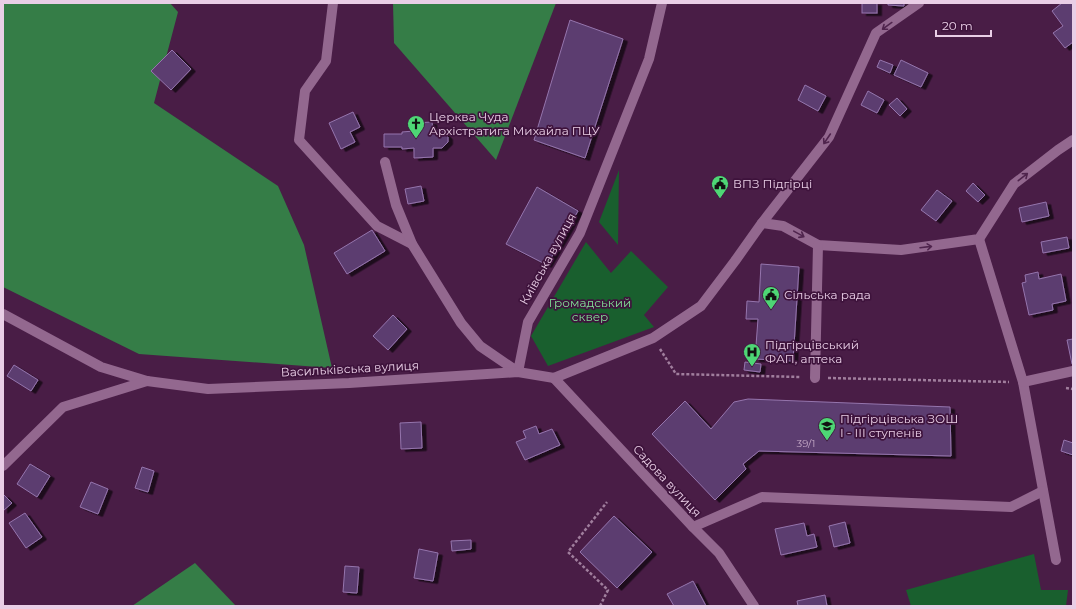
<svg xmlns="http://www.w3.org/2000/svg" width="1076" height="609" viewBox="0 0 1076 609" font-family="Montserrat,sans-serif">
<style>
.green{fill:#195f2e}
.forest{fill:#357d47}
.building{fill:#5b3d70;stroke:#9575ad;filter:url(#shadow)}
.lines{fill:none;stroke-linecap:round;stroke-linejoin:round}
.path{stroke:#a07e9d;stroke-width:2.5;stroke-dasharray:3 2;stroke-linecap:butt}
.minor{stroke:#93688f;stroke-width:10}
.oneway{stroke:#4f244d}
.labels{text-anchor:middle;stroke-width:3.5;stroke-linejoin:round;paint-order:stroke}
.number-label{font-size:10px;fill:#c6aac8}
.poi-label{font-size:12px;fill:#e9cee6;stroke:#3e133c;text-anchor:start}
.street-label{font-size:12px;fill:#e9cee6;stroke:#3e133c}
.park-label{font-size:12px;fill:#82e397;stroke:#3e133c}
</style>
<defs>
<filter id="shadow"><feDropShadow dx="4.5" dy="2.5" stdDeviation="0" flood-color="#0009"/></filter>
</defs>
<rect width="100%" height="100%" fill="#491d46"/>
<g class="green">
<path d="M619,170L618,245L599,222Z"/>
<path d="M586,242L611,273L631,251L668,287L644,315L654,327L548,366L531,336Z"/>
<path d="M1034,554L1041,590H1068L1066,606H911L906,590Z"/>
</g>
<g class="forest">
<path d="M3,3H170L178,12L154,103L278,186L304,245L332,368L139,354L3,287Z"/>
<path d="M393,3H556L496,160L394,43Z"/>
<path d="M195,563L236,606H132Z"/>
</g>
<g class="building">
<rect x="862" y="3" width="15" height="10"/>
<path d="M888,3H904V6L888,5Z"/>
<path d="M1062,3H1073V42L1065,48L1053,33L1063,26L1052,11Z"/>
<path d="M570,20L623,39L585,158L534,140Z"/>
<path d="M172,50L191,69L171,90L151,71Z"/>
<path d="M880,60L893,65L890,73L877,67Z"/>
<path d="M901,60L928,73L921,87L894,75Z"/>
<path d="M805,85L826,96L818,111L798,100Z"/>
<path d="M868,91L884,100L877,113L861,105Z"/>
<path d="M897,98L907,109L900,116L889,105Z"/>
<path d="M353,112L360,127L350,132L355,142L341,149L329,123Z"/>
<path d="M432,122L433,131H442L448,137V142L442,148H433V157L414,158V148L402,149V147H384V134H402V132L414,131V123Z"/>
<path d="M973,183L985,195L978,202L966,191Z"/>
<path d="M421,186L424,201L408,204L405,189Z"/>
<path d="M537,187L578,211L547,265L506,244Z"/>
<path d="M937,190L952,201L936,221L921,210Z"/>
<path d="M1046,202L1049,216L1022,222L1019,208Z"/>
<path d="M372,230L385,251L347,274L334,253Z"/>
<path d="M1067,237L1069,248L1043,253L1041,242Z"/>
<path d="M761,264L799,267L793,361L755,359L758,319H746L747,301L759,302Z"/>
<path d="M1038,272L1039,279L1061,274L1066,301L1052,304L1053,310L1029,315L1022,283L1026,282L1025,275Z"/>
<path d="M393,315L407,329L388,350L373,336Z"/>
<path d="M1073,339V364H1072L1067,340Z"/>
<path d="M745,362L761,364L760,372L744,370Z"/>
<path d="M14,365L38,380L31,391L7,376Z"/>
<path d="M748,399L950,407L951,456L759,451L743,464L746,469L715,500L652,434L685,401L711,429L734,402Z"/>
<path d="M421,422L422,448L401,449L400,423Z"/>
<path d="M536,426L539,434L552,429L560,445L525,460L516,442L526,438L523,431Z"/>
<path d="M1064,440L1073,443V455L1061,451Z"/>
<path d="M30,464L50,476L37,497L17,484Z"/>
<path d="M142,467L154,471L148,492L135,488Z"/>
<path d="M91,482L108,489L98,514L80,507Z"/>
<path d="M4,495L12,503L3,511V496Z"/>
<path d="M25,513L42,537L26,548L9,523Z"/>
<path d="M614,516L652,552L617,588L580,552Z"/>
<path d="M845,522L850,543L834,547L829,526Z"/>
<path d="M804,523L807,536L814,534L817,547L781,555L775,529Z"/>
<path d="M471,540V549L452,551L451,541Z"/>
<path d="M419,549L438,553L433,581L414,578Z"/>
<path d="M345,566L359,567L357,593L343,592Z"/>
<path d="M693,581L706,606H674L667,594Z"/>
<path d="M825,595L827,606H798L797,601Z"/>
</g>
<g class="lines">
<g class="path">
<path d="M660,349L676,374L801,377"/>
<path d="M828,378L1009,382"/>
<path d="M1066,388L1073,389"/>
<path d="M600,606L608,590L568,552L607,502"/>
</g>
<g class="minor">
<path d="M333,3L326,61L305,91L299,140L377,226L412,244"/>
<path d="M385,162L396,205L412,244L461,323L480,346L518,372L528,322L580,233L649,59L662,3"/>
<path d="M762,223L783,226L818,245L901,250L951,243L979,239L1014,184L1058,150L1073,140"/>
<path d="M979,239L1023,382L1056,560"/>
<path d="M3,314L101,367L147,381L208,389L349,383L518,372L554,378"/>
<path d="M554,378L653,338L701,306L735,261L762,223L829,137L876,33L919,3"/>
<path d="M554,378L693,527L719,553L754,606"/>
<path d="M815,378L818,245"/>
<path d="M1023,382L1073,371"/>
<path d="M3,466L63,407L147,381"/>
<path d="M693,527L762,497L1011,507L1043,491"/>
</g>
</g>
<defs><path id="oneway-shaft" d="M-6 0H5M1.5-3L5.5 0L1.5 3" fill="none" stroke-width="1.6" stroke-linecap="round" stroke-linejoin="round"/></defs>
<g class="oneway">
<use href="#oneway-shaft" transform="translate(887 26) rotate(144)"/>
<use href="#oneway-shaft" transform="translate(827 139) rotate(124)"/>
<use href="#oneway-shaft" transform="translate(1023 177) rotate(-38)"/>
<use href="#oneway-shaft" transform="translate(799 234) rotate(29)"/>
<use href="#oneway-shaft" transform="translate(926 247) rotate(-7)"/>
</g>
<defs>
<symbol id="church-pin" viewBox="-11 -11 22 30"><path d="M0 17L-7.5 6A9.5 9.5 0 1 1 7.5 6Z" fill="#4ed675" stroke="#3e133c"/><path d="M-1.2-6h2.4v3.5h3.3v2.4h-3.3V6h-2.4V-.1h-3.3v-2.4h3.3Z" fill="#111"/></symbol>
<symbol id="civic-pin" viewBox="-11 -11 22 30"><path d="M0 17L-7.5 6A9.5 9.5 0 1 1 7.5 6Z" fill="#4ed675" stroke="#3e133c"/><path d="M-.6-6.5H3V-4.5H.6V-3L4-1V1h2V6H-6V1h2V-1L-.6-3ZM-1.2 2.5V6h2.4V2.5Z" fill="#111"/></symbol>
<symbol id="hospital-pin" viewBox="-11 -11 22 30"><path d="M0 17L-7.5 6A9.5 9.5 0 1 1 7.5 6Z" fill="#4ed675" stroke="#3e133c"/><path d="M-5-5h3v3.5h4V-5h3V5h-3V1.5h-4V5h-3Z" fill="#111"/></symbol>
<symbol id="school-pin" viewBox="-11 -11 22 30"><path d="M0 17L-7.5 6A9.5 9.5 0 1 1 7.5 6Z" fill="#4ed675" stroke="#3e133c"/><path d="M0-5L7-2L0 1L-7-2ZM-4 1L0 2.5L4 1V4Q0 6-4 4Z" fill="#111"/></symbol>
</defs>
<g fill-rule="evenodd">
<use href="#church-pin" x="406" y="114" width="20" height="27"/>
<use href="#civic-pin" x="710" y="174" width="20" height="27"/>
<use href="#civic-pin" x="761" y="285" width="20" height="27"/>
<use href="#hospital-pin" x="742" y="342" width="20" height="27"/>
<use href="#school-pin" x="817" y="416" width="20" height="27"/>
</g>
<g class="labels">
<g class="number-label">
<text x="806" y="447">39/1</text>
</g>
<g class="poi-label">
<text x="429" y="121">Церква Чуда<tspan x="429" dy="14">Архістратига Михайла ПЦУ</tspan></text>
<text x="733" y="188">ВПЗ Підгірці</text>
<text x="784" y="299">Сільська рада</text>
<text x="765" y="349">Підгірцівський<tspan x="765" dy="14">ФАП, аптека</tspan></text>
<text x="840" y="423">Підгірцівська ЗОШ<tspan x="840" dy="14">І - ІІІ ступенів</tspan></text>
</g>
<g class="street-label">
<text transform="translate(548 259) rotate(-61)" y="4">Київська вулиця</text>
<text transform="translate(350 369) rotate(-3)" y="4">Васильківська вулиця</text>
<text transform="translate(667 481) rotate(47)" y="4">Садова вулиця</text>
</g>
<g class="park-label">
<text x="590" y="307">Громадський<tspan x="590" dy="14">сквер</tspan></text>
</g>
</g>
<rect width="1076" height="609" fill="none" stroke="#e9cee6" stroke-width="8"/>
<path d="M936 30v6h55v-6" fill="none" stroke="#e9cee6" stroke-width="2"/>
<text x="942" y="30" font-size="12" fill="#e9cee6" stroke="#3e133c" stroke-width="3" paint-order="stroke">20 m</text>
</svg>
